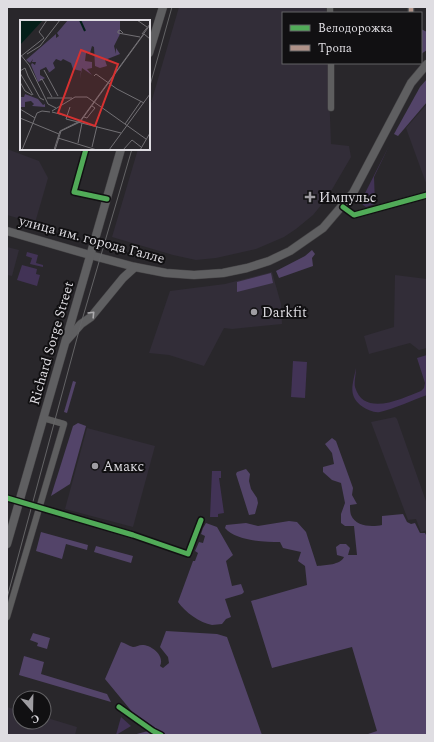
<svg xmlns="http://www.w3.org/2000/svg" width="434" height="742" viewBox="0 0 434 742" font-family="Spectral,serif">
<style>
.built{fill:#322d38}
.green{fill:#423356}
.forest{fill:#534469}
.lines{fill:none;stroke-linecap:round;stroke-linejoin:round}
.minor-casing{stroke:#464547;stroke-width:7}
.major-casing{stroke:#464547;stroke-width:9}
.minor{stroke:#5e5e5f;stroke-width:6}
.major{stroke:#5f5f61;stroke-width:8}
.tram{stroke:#646466;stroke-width:1}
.quiet{stroke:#af9288;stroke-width:4;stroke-dasharray:8 4;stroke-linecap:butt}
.cycleway-casing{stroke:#111012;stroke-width:8}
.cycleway{stroke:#51ab58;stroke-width:5}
.oneway{stroke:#acabae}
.poi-dot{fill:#9f9da2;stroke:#111012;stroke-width:1.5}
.labels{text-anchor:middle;stroke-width:4;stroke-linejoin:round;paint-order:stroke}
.poi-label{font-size:14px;fill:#dfdde2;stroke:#111012;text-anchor:start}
.street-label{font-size:14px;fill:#dfdde2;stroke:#111012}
.inset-river{fill:none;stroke:#041f19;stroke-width:2}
.inset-road{fill:none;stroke:#727074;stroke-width:1}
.view{fill:#d63131;fill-opacity:0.15;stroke:#d63131;stroke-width:2}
.inset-edge{fill:none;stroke:#dfdde2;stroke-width:2}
</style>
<rect width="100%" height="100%" fill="#29272b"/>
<g class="built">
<path d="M179,7H326V13H283V63H328L331,144L349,146L351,157L327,198L313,215L296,229L284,237L256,249L216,258L196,260L173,255L112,237L138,149H149V110Z"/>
<path d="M427,104V183H426L406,128Z"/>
<path d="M7,149L39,161L48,178L35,223L7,215Z"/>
<path d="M7,247L19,250L12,276L7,275Z"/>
<path d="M272,272L281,304L282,324L232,329L224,328L204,366L169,355L149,353L170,291L225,284Z"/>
<path d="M395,275L427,279V348L419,350L410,343L369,354L364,336L394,327Z"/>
<path d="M395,417L397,419L427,504V517H426L427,530L421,532L416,519L408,520L371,422Z"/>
<path d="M87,428L155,446L133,527L65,509Z"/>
<path d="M7,707L20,711V722H44V717L77,727L75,735H7Z"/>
</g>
<g class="green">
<path d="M389,146L374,177L375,204L366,207L363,205L361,201Z"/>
<path d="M27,252L38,255L36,263L43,265V267L30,264L32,258L26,256Z"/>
<path d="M22,265L37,269L36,274L40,275L37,286L17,280Z"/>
<path d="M427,355V395C413,400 394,409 380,412C374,413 368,410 363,407C347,396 353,384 356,368C356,374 354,382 355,387C364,418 403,398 421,391L424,388L425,383L417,358Z"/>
<path d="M293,361L307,362L305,398L291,397Z"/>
<path d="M212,471H221V478H219L224,513L218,514V517H210Z"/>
<path d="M121,717L131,726L116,735Z"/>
</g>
<g class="forest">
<path d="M421,29L427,32V50L421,54Z"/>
<path d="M427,79V102L398,136L394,134L420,87Z"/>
<path d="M312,250L315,254L312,258L313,266L279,278L276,271L305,256Z"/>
<path d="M271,273L273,283L237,292V282Z"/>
<path d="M73,381L76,382L67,413L64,412Z"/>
<path d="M78,423L86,426L70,484L51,496L73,426Z"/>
<path d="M332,438L336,441L353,488L352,495L357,504L350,505C350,508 350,512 351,515C356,527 372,527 382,525V516L403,514L407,522L411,524L415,523L420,533H425L427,537V735H365L377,731L352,647L272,668L251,601L307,585L305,566L298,561L301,552L283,548L280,542C264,542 236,541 225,528L226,525L246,523L258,526L289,521L297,522L306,532L317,566C326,565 340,565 344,557L337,555L336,547L340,544H346L350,548L348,555H357L354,526H345L341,523V514L345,503L341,483L332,480L323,472V467L334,464L332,453L325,444Z"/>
<path d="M246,469L250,474L249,481L251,489L257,498L258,503L255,514L249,515L236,474L237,472Z"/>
<path d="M206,523L217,527L233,555L226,561L232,586L241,584L244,592L242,594L225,599L231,617L226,619L222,624C219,624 215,625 212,625C200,623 185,612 178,602L193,561H195L198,553L195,551L199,542L203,543L205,536L201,534L203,528Z"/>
<path d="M41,532L88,545L87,550L66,544L62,559L36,551Z"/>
<path d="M96,546L133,556L131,563L94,552Z"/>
<path d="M166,631L217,634L227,637L262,735H133L148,731L105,679L121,642C125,643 129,646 133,647C136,647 139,645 142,645C152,645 165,656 160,666L163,668L169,663L168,657L160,647Z"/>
<path d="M33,633L50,638L47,649L37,646L38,643L30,640Z"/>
<path d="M24,656L44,662L41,674L107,694L111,702L19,675Z"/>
</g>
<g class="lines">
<defs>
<g id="minor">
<path d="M330,7V13"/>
<path d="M411,13V7"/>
<path d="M331,63V108"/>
<path d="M86,149L74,192L107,199"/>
<path d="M343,207L354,215L427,195"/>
<path d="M7,498L133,535L188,554L201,520"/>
<path d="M7,617L64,424L43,418"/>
</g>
<g id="major">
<path d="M149,53L163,7"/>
<path d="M7,231L90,255L135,267L166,273L194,275L223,273L247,268L269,261L290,251L323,228L353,193L411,83L427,64"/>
<path d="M66,341L81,324L91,317L123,278L135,267"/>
<path d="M7,544L121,149"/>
</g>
</defs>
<use href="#minor" class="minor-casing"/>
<use href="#major" class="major-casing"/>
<use href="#minor" class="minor"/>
<use href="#major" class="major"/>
<g class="tram">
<path d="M149,89L172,7"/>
<path d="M7,598L80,327L132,149"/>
</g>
<path class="quiet" d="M411,13V7"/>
<defs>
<g id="cycleway">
<path d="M86,149L74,192L107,199"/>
<path d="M343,207L354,215L427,195"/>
<path d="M7,498L133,535L188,554L201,520"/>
<path d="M119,707L153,731L161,735"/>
</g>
</defs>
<use href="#cycleway" class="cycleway-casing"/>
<use href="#cycleway" class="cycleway"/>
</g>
<defs><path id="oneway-chevron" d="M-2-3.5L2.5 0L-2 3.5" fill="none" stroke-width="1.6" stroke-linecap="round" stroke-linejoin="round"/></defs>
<use class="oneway" href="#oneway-chevron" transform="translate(92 314) rotate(-46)"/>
<g class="poi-dot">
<path d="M308 191h4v4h4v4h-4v4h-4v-4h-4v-4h4z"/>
<circle cx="254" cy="312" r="4"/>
<circle cx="95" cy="466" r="4"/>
</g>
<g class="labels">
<g class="poi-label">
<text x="319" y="202">Импульс</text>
<text x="262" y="317">Darkfit</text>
<text x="103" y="471">Амакс</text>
</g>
<g class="street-label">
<text transform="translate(92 239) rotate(15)" y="5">улица им. города Галле</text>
<text transform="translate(51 343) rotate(-74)" y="5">Richard Sorge Street</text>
</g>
</g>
<g transform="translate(20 20)">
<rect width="130" height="130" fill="#29272b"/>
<path d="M48,0H100V14L94,26L96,34V28L100,34L85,40L87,46L80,48L75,46L74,27L72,26L70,33H66L65,41L72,42V48L67,49L72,55L62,48L60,59L61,51L53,49L51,43L43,39L41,41L36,39L33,43L35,48L30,52L27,53L29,52L26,47L20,50V55L25,58L18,62L11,45L12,43L15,45L16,42H12L13,39L10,43L6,40L36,14V18L39,16L37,13ZM5,74L18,79L23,85L25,84V87L12,86L14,84L11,81L5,82V87H1L0,77H4Z" fill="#534469"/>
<path d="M0,0H23L0,25Z" fill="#041f19"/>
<path class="inset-river" d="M60,0L65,11"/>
<path class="inset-road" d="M117,0L127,7M103,13L100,10L98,11V13L120,17M122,14L130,4M0,34L9,45L28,84L36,88M7,34L20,26L40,0M0,37L24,18L19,12L27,0M24,50L38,76M0,51L5,48L8,56M0,53L13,75M8,56L20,78L24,80M74,56L76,54L97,69L124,83M20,60L22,59L32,77M0,62L5,71L12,75M27,78H52M50,87L46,99L101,113M0,89L15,98M32,91L55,77H67L126,119M32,92L47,96M64,97L67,98L70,94L75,88L72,86M0,98L39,114M105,104L121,81M38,118L77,130M58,123L62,103M72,127L77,106M2,130L17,93L22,91L30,92M34,130L40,111L60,101L130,5M35,130L41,111L60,102L124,14L130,19M89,130L130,74M103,130L112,120L121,127M120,130L130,113"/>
<path class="view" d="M61,30L98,44L75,106L38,93Z"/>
<rect width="130" height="130" class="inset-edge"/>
</g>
<rect width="434" height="742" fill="none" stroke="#dfdde2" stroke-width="16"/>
<rect x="282" y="12" width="140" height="52" fill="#111012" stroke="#636265"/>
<rect x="290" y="25" width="20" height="6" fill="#51ab58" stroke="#636265"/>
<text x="318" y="32" font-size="12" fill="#dfdde2">Велодорожка</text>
<rect x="290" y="45" width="20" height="6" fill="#af9288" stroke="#636265"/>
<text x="318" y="52" font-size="12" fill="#dfdde2">Тропа</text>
<g transform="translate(32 710) rotate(160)"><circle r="19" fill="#111012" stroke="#636265"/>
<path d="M0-3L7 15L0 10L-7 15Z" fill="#9f9da2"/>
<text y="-6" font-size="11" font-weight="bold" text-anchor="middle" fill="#dfdde2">С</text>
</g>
</svg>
